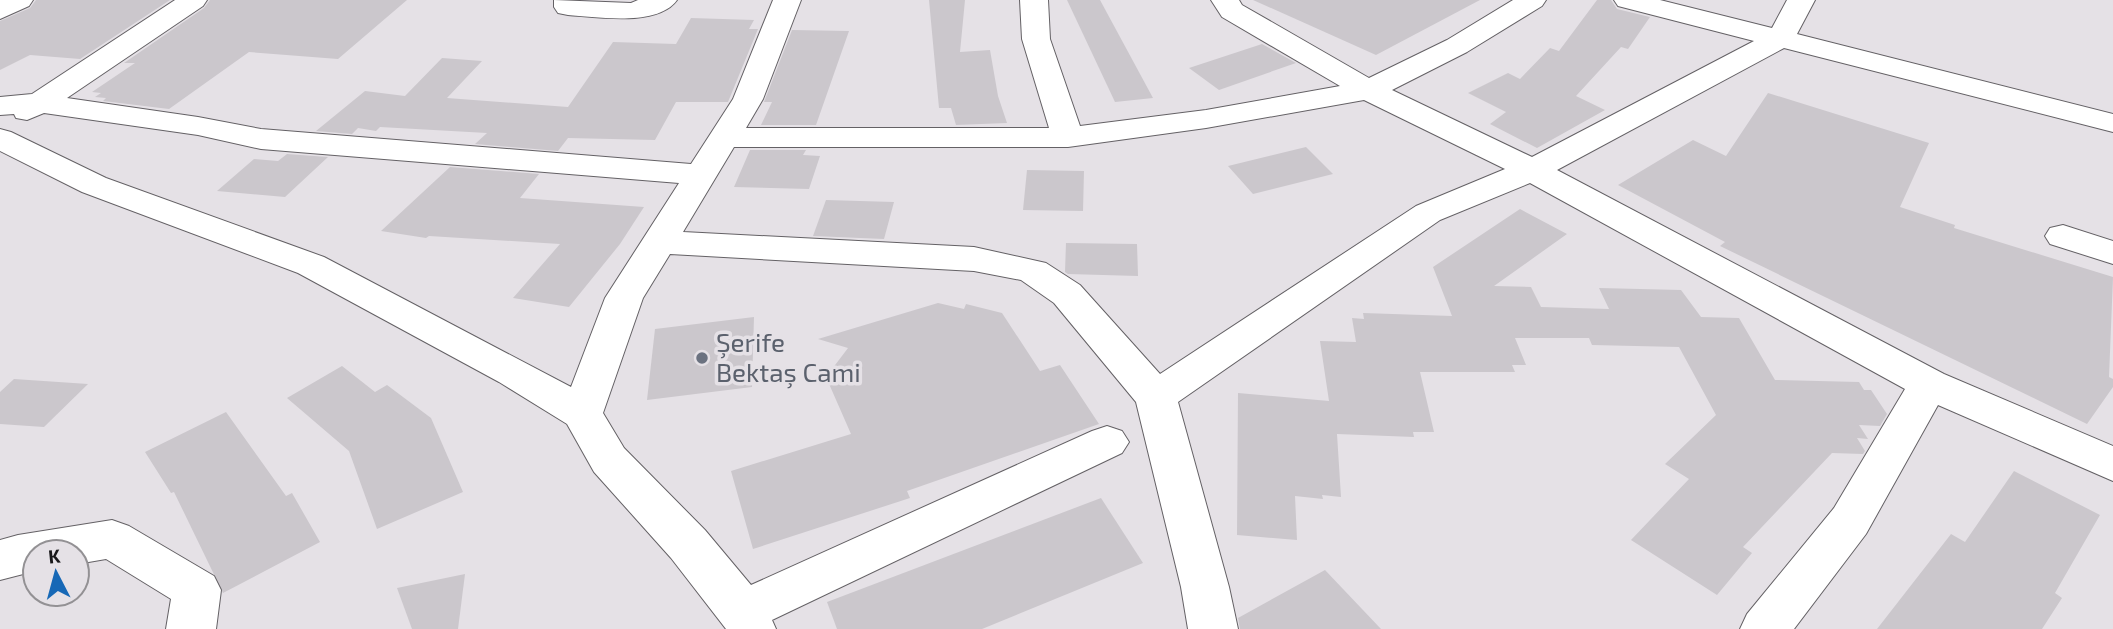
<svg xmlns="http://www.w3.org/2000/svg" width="2113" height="629" viewBox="0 0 2113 629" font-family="'Exo 2',sans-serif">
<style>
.building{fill:#cbc7cc}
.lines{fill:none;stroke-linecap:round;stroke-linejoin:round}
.minor-casing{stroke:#646165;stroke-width:2}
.minor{fill:#fff;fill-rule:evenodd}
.worship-dot{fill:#6b7280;stroke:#e5e1e6;stroke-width:2.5}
.labels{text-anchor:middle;stroke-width:7;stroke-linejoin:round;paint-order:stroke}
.worship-label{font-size:26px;fill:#5b616d;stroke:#e5e1e6;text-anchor:start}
</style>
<rect width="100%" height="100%" fill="#e5e1e6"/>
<g class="building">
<path d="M36,0H170L80,59L30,55L0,70V21L30,8Z"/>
<path d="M210,0H407L338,59L249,52L169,109L103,101L106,98L95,97L101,93L92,92L135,63H124L204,8Z"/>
<path d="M929,0H965L960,52L990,50L998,96L1007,123L956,125L951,108H939Z"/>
<path d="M1067,0H1100L1153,98L1115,102Z"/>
<path d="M1253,0H1480L1376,55Z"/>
<path d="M1597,0H1611L1617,9L1650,17L1628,49L1621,47L1576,96L1605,110L1537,148L1490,124L1506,112L1468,93L1508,73L1520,79L1550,48L1559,51Z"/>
<path d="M691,18L754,20L749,29H758L728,102H676L655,140L568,138L558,151L475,144L487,133L380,127L376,131L358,128L352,134L316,131L365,91L405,96L442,58L482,61L447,98L568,107L613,42L676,44Z"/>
<path d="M792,30L849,31L816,125H761L772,102H764Z"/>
<path d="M1262,44L1296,63L1219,90L1189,68Z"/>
<path d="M1768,93L1929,143L1900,207L1955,225L1954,228L2113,277L2109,377L2113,379V387L2087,424L1720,246L1725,242L1618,185L1693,140L1726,156Z"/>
<path d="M1306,147L1333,174L1253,194L1228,166Z"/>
<path d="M750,150H806L803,155L820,156L809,189L734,187Z"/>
<path d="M287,154L328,157L285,197L217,191L254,159L278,161Z"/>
<path d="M450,167L539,174L520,198L644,207L620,244L569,307L513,298L560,244L429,236L426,238L381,231Z"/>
<path d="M1027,170L1084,171L1083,211L1023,210Z"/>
<path d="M826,200L894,202L884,239L813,236Z"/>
<path d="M1520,209L1567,234L1494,286L1531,287L1541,307L1609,309L1599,288L1681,290L1701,317L1739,318L1775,380L1859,382L1864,390H1871L1887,414L1880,426L1859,425L1868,439L1857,438L1865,451L1863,454L1832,453L1743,547L1752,553L1717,595L1631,540L1689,479L1665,464L1716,415L1679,347L1592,345L1589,338H1515L1526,365H1512L1515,372H1420L1434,432H1413L1414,437L1337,434L1341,497L1322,495L1323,499L1295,496L1297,540L1237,535L1238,393L1329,401L1320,341L1356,342L1352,318L1364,319L1363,313L1452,316L1433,267Z"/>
<path d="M1066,243L1137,244L1138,276L1068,274L1065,272Z"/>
<path d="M938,303L964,309L966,304L1002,313L1040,371L1060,365L1099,424L907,491L910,498L753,549L731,471L851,434L826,377L848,348L818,339Z"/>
<path d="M754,317L752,387L647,400L655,329Z"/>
<path d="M342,366L375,392L387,385L431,418L463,492L377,529L349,451L287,398Z"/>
<path d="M14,379L88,384L44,427L0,424V392Z"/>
<path d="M226,412L286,496L292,493L320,542L223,593L174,492L171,493L145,452Z"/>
<path d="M2014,471L2100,515L2055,593L2062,598L2042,629H1877L1951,534L1965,542Z"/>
<path d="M1101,498L1143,563L982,629H837L827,602Z"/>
<path d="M1325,570L1381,629H1240L1238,618Z"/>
<path d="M465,574L458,629H412L397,588Z"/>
</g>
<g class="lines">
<defs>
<g id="minor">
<path d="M0,0H33L29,6L0,19Z"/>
<path d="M175,0H207L203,6L67,98L198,117L261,129L691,164L733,99L773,0H801L763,99L746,128H1049L1022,39L1020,0H1048L1050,39L1080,126L1206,110L1340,86L1222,17L1211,0H1239L1242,5L1369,78L1447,40L1513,0H1546L1542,6L1467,52L1392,90L1532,157L1754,41L1618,6L1614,0H1660L1772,28L1787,0H1815L1797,34L2113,114V132L1784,48L1557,170L1944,374L2113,446V481L1938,405L1866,534L1794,629H1740L1747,614L1834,508L1905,389L1530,183L1440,220L1178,402L1229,587L1238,629H1188L1181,587L1136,402L1054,303L1021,280L974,271L670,254L643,298L603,413L624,448L705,530L751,585L1092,431L1107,426L1122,431L1129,442L1122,453L772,620L776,629H726L671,558L594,472L567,424L499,382L298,273L82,192L0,151V129L11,132L106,178L324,257L571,387L605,298L679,183L261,149L198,135L44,113L27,120L16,118L14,114L0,115V97L32,94ZM1364,100L1505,169L1416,206L1160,374L1080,285L1046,263L974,247L683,232L734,147H1068L1206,128Z"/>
<path d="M554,0L631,3L638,0H677C658,27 597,17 568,15L558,13L554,7Z"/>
<path d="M2063,225L2113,241V264L2050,244L2045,236L2050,228Z"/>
<path d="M112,520L129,526L214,576L221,590L216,629H166L171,599L106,559L77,564V552H35V571L0,580V540L18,535Z"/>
</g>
</defs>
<use href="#minor" class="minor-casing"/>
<use href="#minor" class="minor"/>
</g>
<circle class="worship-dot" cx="702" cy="358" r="7"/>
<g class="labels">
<g class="worship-label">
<text x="716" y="352">Şerife<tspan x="716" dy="30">Bektaş Cami</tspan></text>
</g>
</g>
<g transform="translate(56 573) rotate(354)"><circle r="33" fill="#e5e1e6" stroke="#939194" stroke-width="2"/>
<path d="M0-5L12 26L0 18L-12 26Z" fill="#1768b6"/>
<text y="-10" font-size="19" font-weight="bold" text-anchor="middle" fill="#19181a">K</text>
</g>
</svg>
